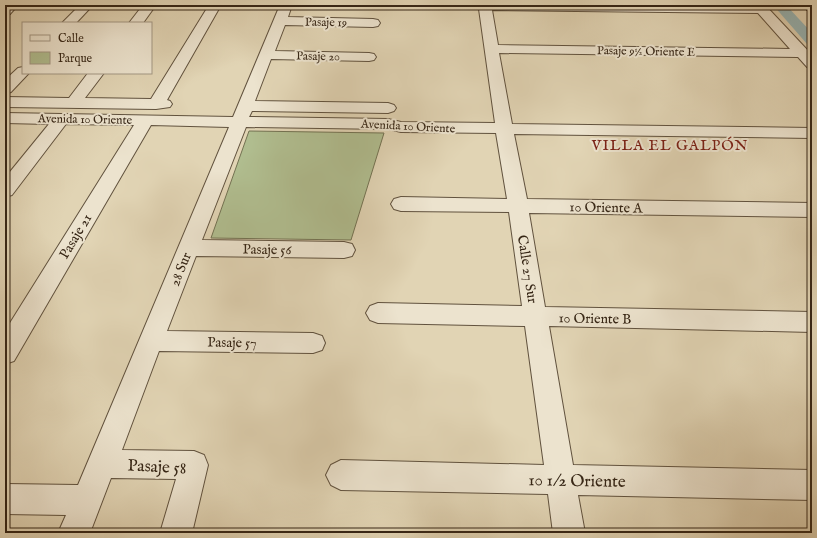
<svg xmlns="http://www.w3.org/2000/svg" width="817" height="538" viewBox="0 0 817 538" font-family="'IM FELL English',serif">
<style>
.green{fill:#b0bd8f;stroke:#737252}
.lines{fill:none;stroke-linecap:round;stroke-linejoin:round}
.canal{fill:#98b6b6;fill-rule:evenodd}
.minor-casing{stroke:#61523e;stroke-width:2}
.minor{fill:#ece3ce;fill-rule:evenodd}
.labels{text-anchor:middle;stroke-width:4;stroke-linejoin:round;paint-order:stroke}
.far-street-label{font-size:12px;fill:#362616;stroke:#ece3ce}
.street-label{font-size:14px;fill:#362616;stroke:#ece3ce}
.neighbourhood-label{font-size:15px;letter-spacing:1px;fill:#7a1f14;stroke:#ece3ce}
.near-street-label{font-size:17px;fill:#362616;stroke:#ece3ce}
</style>
<rect width="100%" height="100%" fill="#e1d4b4"/>
<filter id="stains"><feTurbulence type="fractalNoise" baseFrequency=".005" numOctaves="4"/><feColorMatrix values="0 0 0 0 .2 0 0 0 0 .09 0 0 0 0 .02 0 0 0 .5 -.17"/></filter>
<radialGradient id="worn" r=".72"><stop offset=".6" stop-color="#630" stop-opacity="0"/><stop offset="1" stop-color="#630" stop-opacity=".3"/></radialGradient>
<path class="green" d="M249,131L384,133L351,240L211,238Z"/>
<g class="lines">
<path class="canal" d="M773,5H786L812,33V45L807,44Z"/>
<defs>
<g id="minor">
<path d="M5,5H18L10,14L5,15Z"/>
<path d="M80,5H93L76,23H62Z"/>
<path d="M143,5H156L143,23H129Z"/>
<path d="M209,5H221L167,100L170,101L172,104L170,107L156,109L5,107V97L69,98L88,73H104L85,98L151,99Z"/>
<path d="M280,5H292L288,17L373,19L378,20L380,23L378,26L373,27L285,25L275,51L369,53L374,54L376,57L374,60L369,61L271,59L255,101L388,103L394,105L396,108L394,111L388,113L252,111L249,117L388,119L401,122L495,123L479,9H424L420,8L418,5H765L812,55V68L807,67L798,57L499,53L512,124L812,128V138L514,134L527,199L812,203V217L529,213L545,307L812,312V332L549,326L573,465L812,470V500L578,495L585,533H553L548,494L341,490L331,485L326,475L331,465L341,460L544,465L525,326L378,323L370,320L366,313L370,306L378,303L522,306L509,212L401,211L394,209L391,204L394,199L401,197L507,199L496,133L401,132L388,129L246,127L202,240L344,242L352,244L355,250L352,256L344,258L196,256L167,331L313,333L322,336L325,343L322,350L313,353L159,351L122,450L194,451L204,455L208,465L192,533H160L176,479L111,478L90,533H58L66,515L5,514V484L78,485L229,127L151,125L14,361L5,364V331L134,125L66,124L12,195L5,197V178L49,124L5,123V113L233,117ZM492,10L758,13L790,49L498,45Z"/>
<path d="M804,5H812V11L807,10Z"/>
<path d="M23,67V73H29L11,92L5,94V80L18,68Z"/>
</g>
</defs>
<use href="#minor" class="minor-casing"/>
<use href="#minor" class="minor"/>
</g>
<g class="labels">
<g class="far-street-label">
<text transform="translate(326 22) rotate(1)" y="4">Pasaje 19</text>
<text transform="translate(646 51) rotate(1)" y="4">Pasaje 9½ Oriente E</text>
<text transform="translate(318 56) rotate(1)" y="4">Pasaje 20</text>
<text transform="translate(85 119) rotate(1)" y="4">Avenida 10 Oriente</text>
<text transform="translate(408 126) rotate(3)" y="4">Avenida 10 Oriente</text>
</g>
<g class="street-label">
<text transform="translate(606 207) rotate(1)" y="5">10 Oriente A</text>
<text transform="translate(75 236) rotate(-59)" y="5">Pasaje 21</text>
<text transform="translate(267 249) rotate(1)" y="5">Pasaje 56</text>
<text transform="translate(180 269) rotate(-68)" y="5">28 Sur</text>
<text transform="translate(528 269) rotate(81)" y="5">Calle 27 Sur</text>
<text transform="translate(595 318) rotate(1)" y="5">10 Oriente B</text>
<text transform="translate(232 342) rotate(1)" y="5">Pasaje 57</text>
</g>
<g class="neighbourhood-label">
<text x="670" y="150">VILLA EL GALPÓN</text>
</g>
<g class="near-street-label">
<text transform="translate(157 466) rotate(3)" y="6">Pasaje 58</text>
<text transform="translate(577 480) rotate(1)" y="6">10 1/2 Oriente</text>
</g>
</g>
<rect width="817" height="538" fill="none" stroke="#e1d4b4" stroke-width="20"/>
<rect x="6" y="6" width="805" height="526" fill="none" stroke="#362616" stroke-width="2"/>
<rect x="10" y="10" width="797" height="518" fill="none" stroke="#362616"/>
<rect x="22" y="22" width="130" height="52" fill="#ece3ce" stroke="#a39784"/>
<rect x="30" y="35" width="20" height="6" fill="#ece3ce" stroke="#a39784"/>
<text x="58" y="42" font-size="12" fill="#362616">Calle</text>
<rect x="30" y="52" width="20" height="12" fill="#b0bd8f" stroke="#a39784"/>
<text x="58" y="62" font-size="12" fill="#362616">Parque</text>
<rect width="100%" height="100%" filter="url(#stains)"/>
<rect width="100%" height="100%" fill="url(#worn)"/>
</svg>
